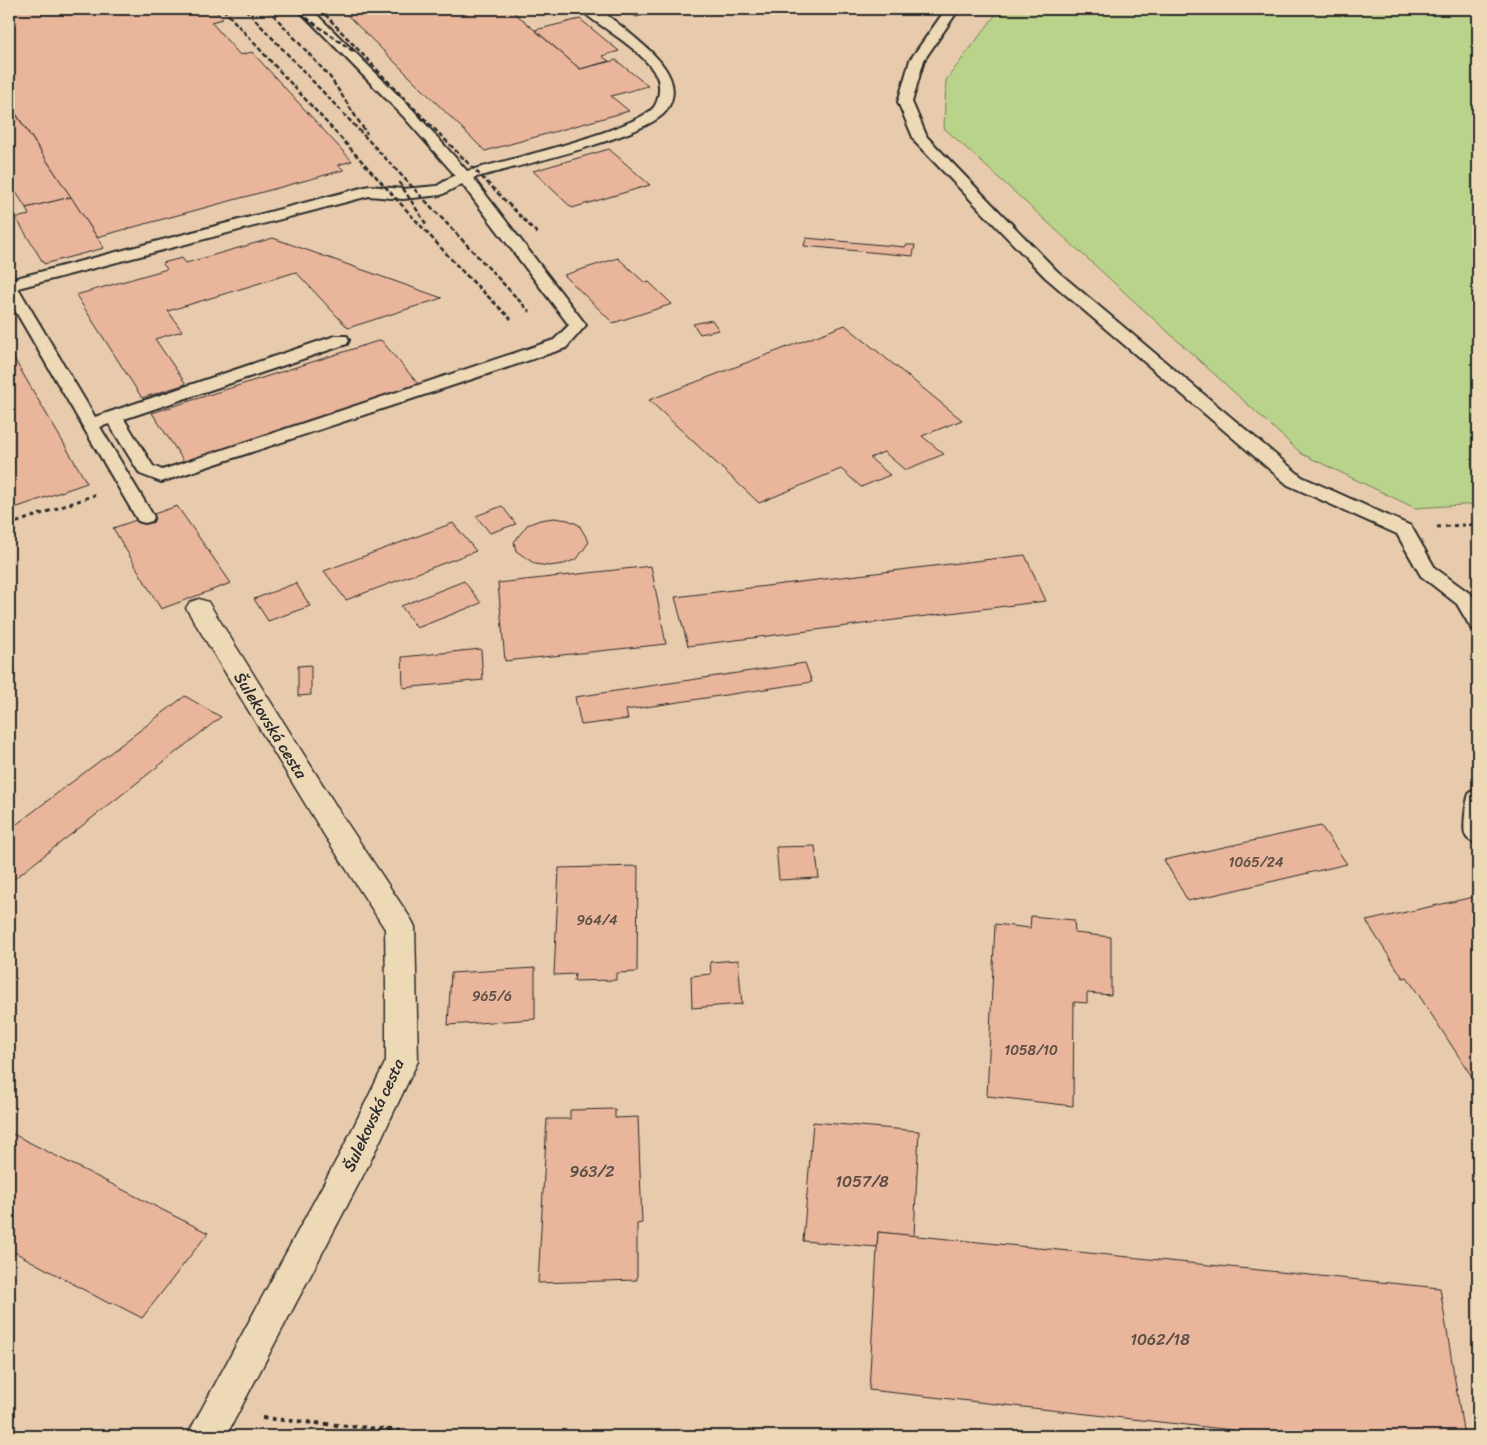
<svg xmlns="http://www.w3.org/2000/svg" width="1487" height="1445" viewBox="0 0 1487 1445" font-family="Sriracha,sans-serif">
<style>
.built{fill:#e8cbac}
.green{fill:#b9d38a;stroke:#727f5a}
.building{fill:#e9b59b;stroke:#2b2b2b}
.lines{fill:none;stroke-linecap:round;stroke-linejoin:round}
.lane-casing{stroke:#2b2b2b;stroke-width:4}
.street-casing{stroke:#2b2b2b;stroke-width:3}
.path-far1{stroke:#2b2b2b;stroke-width:3;stroke-dasharray:4 4;stroke-linecap:butt}
.path{stroke:#2b2b2b;stroke-width:4;stroke-dasharray:4.5 4.5;stroke-linecap:butt}
.lane{fill:#eed9b7;fill-rule:evenodd}
.street{fill:#eed9b7;fill-rule:evenodd}
.rail{stroke:#2b2b2b;stroke-width:2.5;stroke-dasharray:5 2.5;stroke-linecap:butt}
.labels{text-anchor:middle;stroke-width:5;stroke-linejoin:round;paint-order:stroke}
.number-label{font-size:14px;fill:#5a4e47}
.street-label{font-size:16px;fill:#2b2b2b;stroke:#eed9b7}
.near-number-label{font-size:16px;fill:#5a4e47}
</style>
<rect width="100%" height="100%" fill="#eed9b7"/>
<filter id="ink" filterUnits="userSpaceOnUse"><feTurbulence type="fractalNoise" baseFrequency=".02" numOctaves="2"/><feDisplacementMap in="SourceGraphic" scale="10" xChannelSelector="R" yChannelSelector="G"/><feConvolveMatrix kernelMatrix="1 2 1 2 8 2 1 2 1" color-interpolation-filters="sRGB"/></filter>
<g filter="url(#ink)">
<path class="built" d="M9,9H1000L946,80L1415,508L1478,504V1436H9Z"/>
<path class="green" d="M1000,9H1478V504L1415,508L1302,454L944,128L946,80Z"/>
<g class="building">
<path d="M9,9H214L223,19L211,22L240,55L252,52L352,161L338,165L344,170L97,237L9,103Z"/>
<path d="M341,9H510L580,69L616,60L648,86L611,96L629,111L485,151Z"/>
<path d="M626,9H671L636,17Z"/>
<path d="M580,19L619,51L602,56L609,61L580,69L535,30Z"/>
<path d="M9,103L17,116L9,118Z"/>
<path d="M17,116L71,197L26,208L9,181V118Z"/>
<path d="M609,149L650,185L572,208L533,171Z"/>
<path d="M71,197L104,248L44,264L16,218L29,215L26,208Z"/>
<path d="M273,238L442,298L348,328L296,272L168,311L182,331L155,339L186,384L142,398L76,295L167,269L162,263L182,258L186,263Z"/>
<path d="M806,238L905,247L906,245H915L913,256L804,246Z"/>
<path d="M618,258L645,283L649,282L672,304L613,323L564,275Z"/>
<path d="M712,320L719,330L700,334L693,324Z"/>
<path d="M845,325L962,420L922,436L944,454L905,470L884,452L870,458L890,475L861,487L841,469L759,503L649,400Z"/>
<path d="M381,340L419,385L185,463L152,413Z"/>
<path d="M9,350L87,483L9,510Z"/>
<path d="M177,506L231,583L161,609L113,528Z"/>
<path d="M502,506L516,524L490,533L476,516Z"/>
<path d="M554,518L568,520L579,525L589,542L577,559L564,564L549,566L535,564L516,551L514,542L527,525L540,520Z"/>
<path d="M453,523L476,551L346,600L324,571Z"/>
<path d="M1025,555L1046,601L688,646L675,597Z"/>
<path d="M651,566L666,644L505,661L498,583Z"/>
<path d="M464,581L481,603L417,628L401,606Z"/>
<path d="M296,583L310,606L268,621L254,599Z"/>
<path d="M481,649L483,680L403,688L402,657Z"/>
<path d="M805,663L812,682L626,710L628,719L581,725L575,697Z"/>
<path d="M311,665V695L298,696V666Z"/>
<path d="M185,696L221,717L9,883V830Z"/>
<path d="M1321,826L1347,864L1188,901L1164,860Z"/>
<path d="M815,846L819,878L779,880L776,847Z"/>
<path d="M638,866L637,972L616,973V980L574,981L575,974L554,975L559,868Z"/>
<path d="M1478,896V1086L1407,977L1403,978L1366,921Z"/>
<path d="M1031,916L1074,920L1075,933L1111,937V995L1087,993V1003L1074,1002L1073,1106L987,1096L995,924L1030,928Z"/>
<path d="M738,960L742,1004L692,1008L691,976L711,974L710,962Z"/>
<path d="M535,968V1019L448,1025L451,973Z"/>
<path d="M615,1109V1118L638,1117L642,1223L637,1224V1280L538,1283L547,1119H570V1110Z"/>
<path d="M813,1122L919,1131L914,1236L878,1232L877,1247L803,1241Z"/>
<path d="M9,1132L208,1233L142,1318L111,1302L110,1304L9,1249Z"/>
<path d="M878,1232L1440,1288L1464,1436H1287L869,1390Z"/>
</g>
<g class="lines">
<defs>
<g id="lane">
<path d="M298,9H311L413,110L467,171C501,162 636,130 654,107C659,100 661,85 657,77C647,56 620,39 602,26C595,21 586,16 582,9C586,9 593,8 597,9C608,14 638,40 648,49C665,65 683,87 666,111C647,137 510,168 473,178L586,325L566,348L161,482L140,474L109,424L100,427L154,517L152,521L145,523L138,521L9,300V280L369,186L403,189L437,186L455,175L403,116ZM462,184L569,325L554,340L162,470L153,466L124,419L347,344L349,340L347,336H335L95,417L18,288L369,196L403,199L441,195Z"/>
<path d="M946,9H959L924,60L912,102L927,137L1057,271L1302,477L1411,526L1435,568L1472,595L1478,606V630L1471,628L1457,604L1421,576L1397,534L1288,485L1045,277L915,142L898,102L910,60Z"/>
<path d="M1478,790V843C1472,842 1467,840 1465,834C1463,826 1466,799 1470,792Z"/>
</g>
<path id="street" d="M199,599L208,602L343,817L411,919L415,927L418,1061L368,1166L226,1436H187L344,1146L386,1061V985L385,929L323,833L186,608L190,602Z"/>
</defs>
<use href="#lane" class="lane-casing"/>
<use href="#street" class="street-casing"/>
<g class="path-far1">
<path d="M9,525L95,495"/>
<path d="M1437,527L1478,524"/>
</g>
<path class="path" d="M262,1418L445,1435L491,1436"/>
<use href="#lane" class="lane"/>
<use href="#street" class="street"/>
<g class="rail">
<path d="M223,9L463,272L511,319"/>
<path d="M245,9L530,312"/>
<path d="M268,9L330,77L367,134"/>
<path d="M294,9L353,51"/>
<path d="M320,9L397,91L539,235"/>
<path d="M399,182L426,224"/>
</g>
</g>
</g>
<g class="labels">
<g class="number-label">
<text x="1256" y="867">1065/24</text>
<text x="597" y="925">964/4</text>
<text x="492" y="1001">965/6</text>
<text x="1031" y="1055">1058/10</text>
</g>
<g class="street-label">
<text transform="translate(271 725) rotate(58)" y="6">Šulekovská cesta</text>
<text transform="translate(373 1115) rotate(-65)" y="6">Šulekovská cesta</text>
</g>
<g class="near-number-label">
<text x="592" y="1177">963/2</text>
<text x="862" y="1187">1057/8</text>
<text x="1160" y="1345">1062/18</text>
</g>
</g>
<rect width="1487" height="1445" fill="none" stroke="#eed9b7" stroke-width="30"/>
<rect x="15" y="15" width="1457" height="1415" fill="none" stroke="#2b2b2b" stroke-width="2" filter="url(#ink)"/>
</svg>
